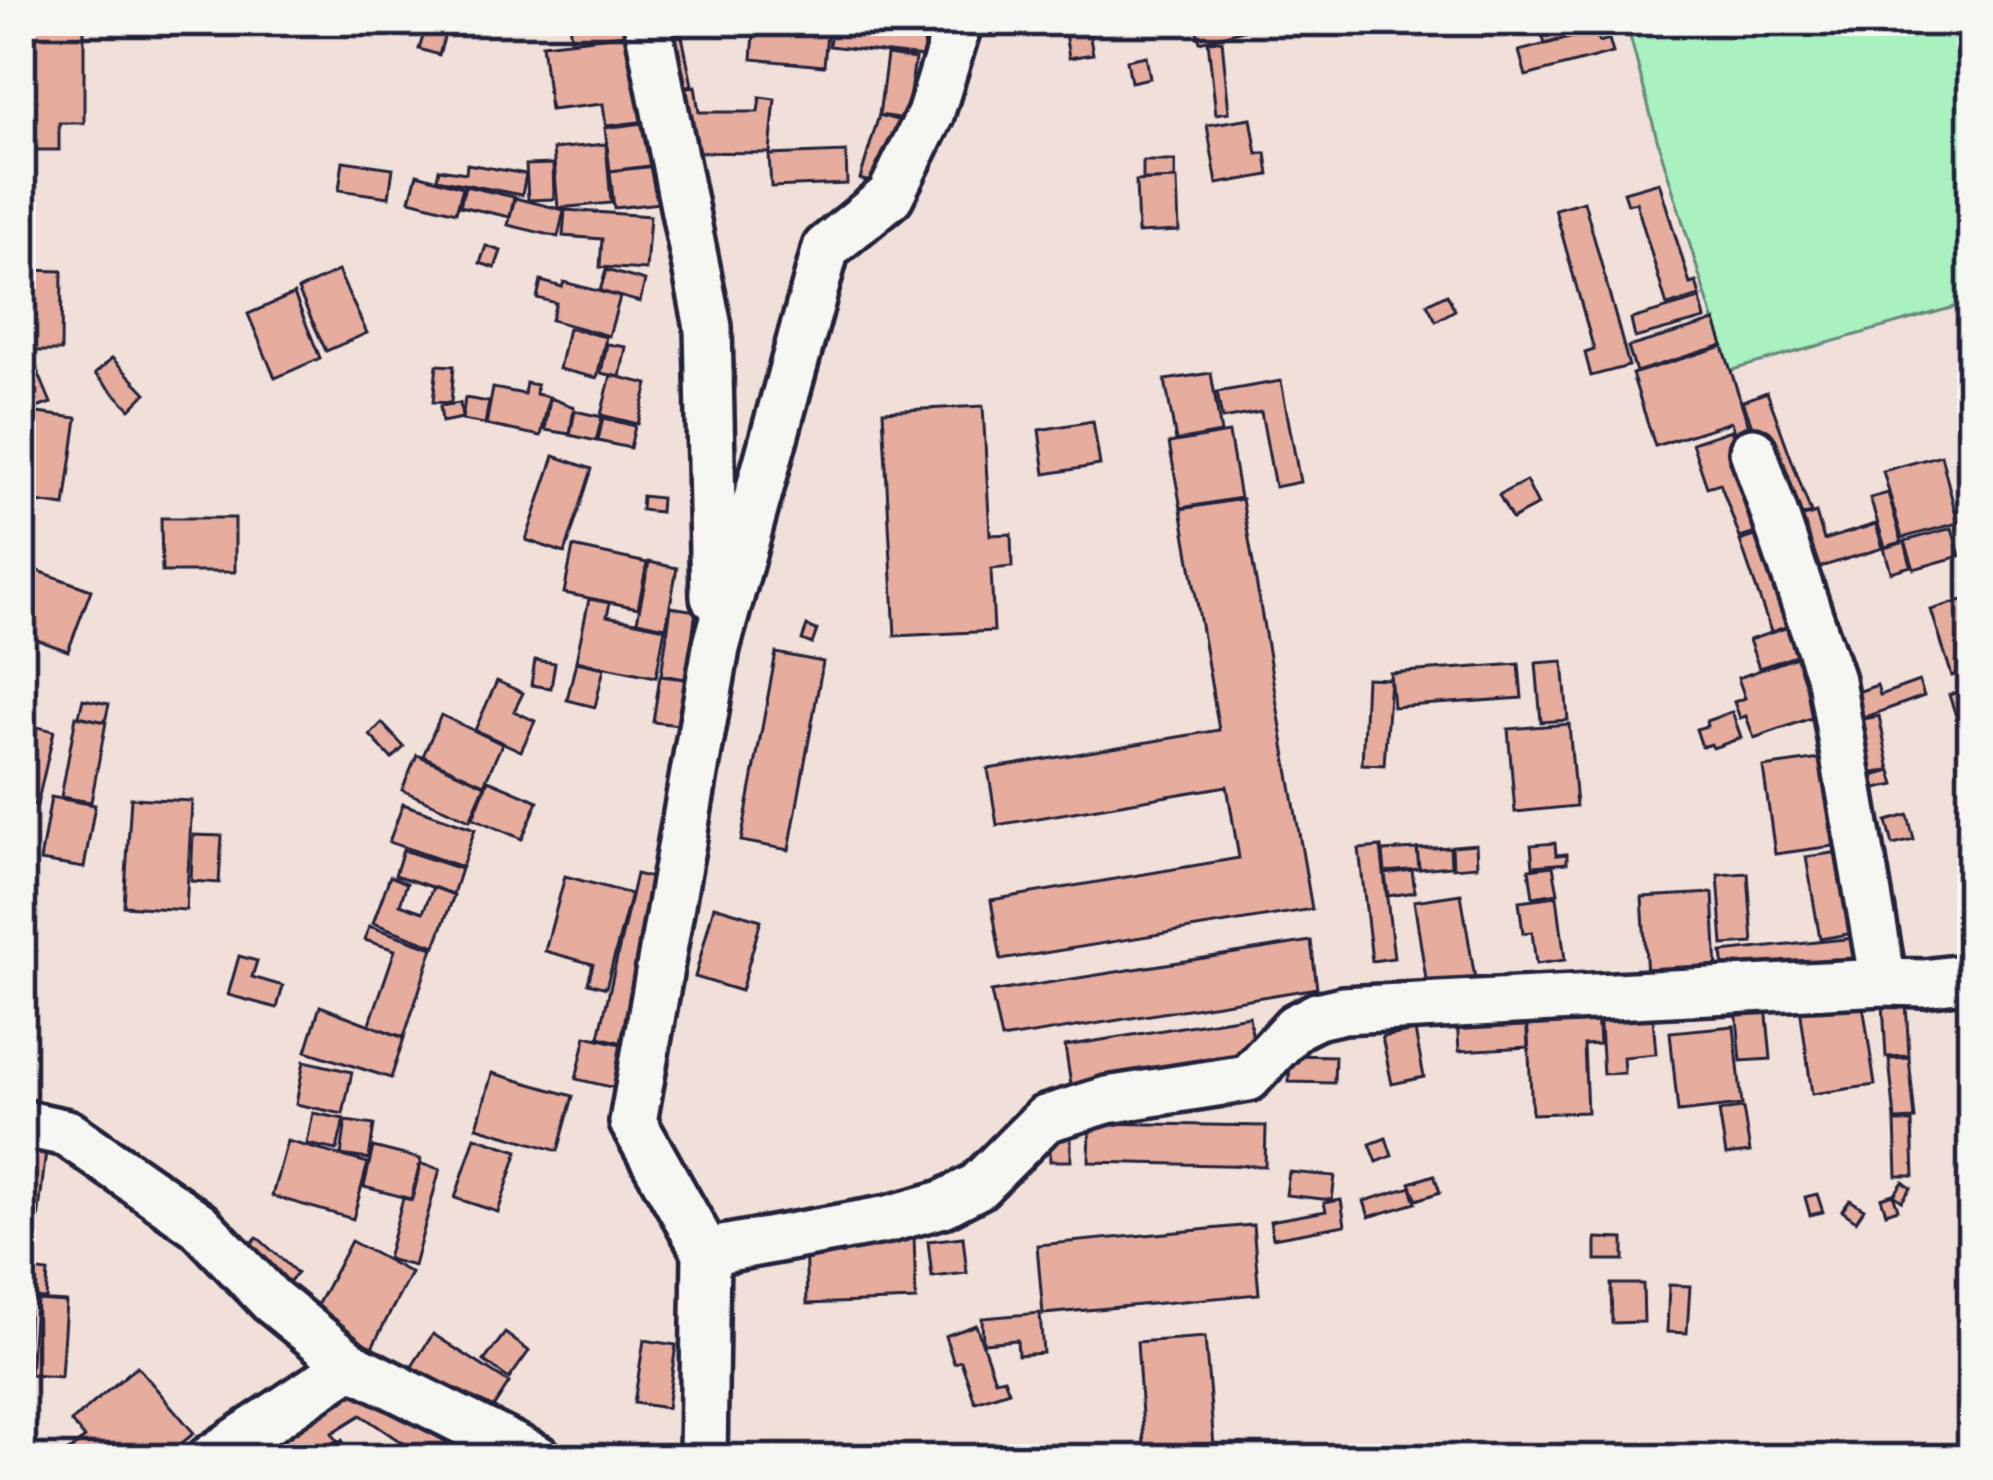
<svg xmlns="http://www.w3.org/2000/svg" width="1993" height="1480" viewBox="0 0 1993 1480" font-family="'Playpen Sans',sans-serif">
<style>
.green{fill:#a9f1bf;stroke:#668a7d;stroke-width:3}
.building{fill:#e6ad9f;stroke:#22223b;stroke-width:3}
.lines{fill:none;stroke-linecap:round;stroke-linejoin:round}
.minor-casing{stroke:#22223b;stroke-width:54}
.minor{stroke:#f6f6f2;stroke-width:45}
</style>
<rect width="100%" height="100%" fill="#f1e0d9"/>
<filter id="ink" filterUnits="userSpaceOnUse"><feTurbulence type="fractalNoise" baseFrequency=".00833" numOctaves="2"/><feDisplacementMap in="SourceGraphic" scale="24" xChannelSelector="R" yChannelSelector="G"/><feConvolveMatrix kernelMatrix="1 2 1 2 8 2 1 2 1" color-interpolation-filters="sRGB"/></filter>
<g filter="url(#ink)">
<path class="green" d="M1626,21H1972V302L1729,371L1657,139Z"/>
<g class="building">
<path d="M27,21H84V123H59V150H27Z"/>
<path d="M428,21H449L439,55L419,49Z"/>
<path d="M569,21H634L635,33L571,40Z"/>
<path d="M657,21H679L692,85L671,89Z"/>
<path d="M755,21H828L824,66L752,59Z"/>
<path d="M832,21L926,23L923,57L829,46Z"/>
<path d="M1063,21H1124L1088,27L1093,54L1069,58Z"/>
<path d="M1194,21H1275L1200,42Z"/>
<path d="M1538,21H1602L1603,27L1545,44Z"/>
<path d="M1596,31L1599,42L1609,39L1613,53L1526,76L1519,51Z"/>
<path d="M637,33L647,121L606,126L603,104L550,110L542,44Z"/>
<path d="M1222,40L1229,112L1216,114L1208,41Z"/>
<path d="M887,55L915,59L906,119L879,115Z"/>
<path d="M1146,56L1150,78L1131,82L1127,60Z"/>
<path d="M695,86L699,112H758L760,97L775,99L770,153L680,152L670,91Z"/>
<path d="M879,115L904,122L885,187L860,179Z"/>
<path d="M1251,118L1257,154L1266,153L1269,175L1217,184L1207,125Z"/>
<path d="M651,122L656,165L610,171L605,128Z"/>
<path d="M606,144L611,203L558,208L553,149Z"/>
<path d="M846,152L847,184L771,187L769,155Z"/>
<path d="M343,161L393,168L389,197L339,190Z"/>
<rect x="1143" y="161" width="32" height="19"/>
<path d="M467,164L526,174L522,195L437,179L439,169L466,173Z"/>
<path d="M553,164L554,199L528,200L526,165Z"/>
<path d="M656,166L660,203L614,208L610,171Z"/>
<path d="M417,174L463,187L456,212L410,200Z"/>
<path d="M1177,179L1179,231L1138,233L1136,181Z"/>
<path d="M1659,182L1690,284L1696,282L1700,296L1667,306L1636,202L1628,204L1624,192Z"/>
<path d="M465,186L514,197L510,217L460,206Z"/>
<path d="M515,198L564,210L558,237L508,225Z"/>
<path d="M1584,201L1629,366L1591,376L1585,353L1594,350L1555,209Z"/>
<path d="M565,210L650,216L646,270L600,267L602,239L563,236Z"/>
<path d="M486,246L501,251L495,268L480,263Z"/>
<path d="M28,270L62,271L61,351H27Z"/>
<path d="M606,270L645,281L640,302L600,291Z"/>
<path d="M338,271L367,333L326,351L298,290Z"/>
<path d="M541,281L562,287L564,282L620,297L609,336L551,320L556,303L537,298Z"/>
<path d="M294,294L320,358L275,378L248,314Z"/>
<path d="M1447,294L1455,310L1436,321L1427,304Z"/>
<path d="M1700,299L1705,319L1635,338L1631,319Z"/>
<path d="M1715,321L1723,345L1636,372L1628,347Z"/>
<path d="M568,328L606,337L597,378L559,369Z"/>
<path d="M607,344L626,347L620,377L601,373Z"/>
<path d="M1723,346L1750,430L1735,435L1731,422L1655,446L1632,374Z"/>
<path d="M112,358L146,393L130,409L95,374Z"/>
<path d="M437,365L454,366L451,403L433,402Z"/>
<path d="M36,367L51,403L28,411L21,392V373Z"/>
<path d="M1211,373L1221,433L1176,441L1165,380Z"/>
<path d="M611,375L648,384L638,424L601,415Z"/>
<path d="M1281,381L1300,482L1275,487L1261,412L1222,419L1217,392Z"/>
<path d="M526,383L537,385L536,394L549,397L541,436L486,425L493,388L524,394Z"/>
<path d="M1767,392L1811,513L1786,521L1743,401Z"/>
<path d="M465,398L489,402L485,424L462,420Z"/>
<path d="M550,398L574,407L570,434L545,430Z"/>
<path d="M460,403L462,418L442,422L440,406Z"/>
<path d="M983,406L990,535L1011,534L1012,567L991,569L994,631L895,636L883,411Z"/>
<path d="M21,411L77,418L65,506L21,500Z"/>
<path d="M575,411L602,417L596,441L570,435Z"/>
<path d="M603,418L635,426L630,448L598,441Z"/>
<path d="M1093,421L1100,465L1045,474L1039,430Z"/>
<path d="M1731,430L1765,530L1740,538L1720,483L1707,487L1692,443Z"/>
<path d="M1229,433L1240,498L1181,508L1169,443Z"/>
<path d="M1941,455L1958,523L1902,538L1883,471Z"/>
<path d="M554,456L592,469L565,553L526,540Z"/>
<path d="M1526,481L1538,505L1512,519L1499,495Z"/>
<path d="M1888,493L1902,542L1885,547L1870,498Z"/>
<path d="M642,496L661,498L660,512L641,510Z"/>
<path d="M1242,499L1312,909L1001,960L991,900L1239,858L1227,786L997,825L988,769L1219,730L1181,509Z"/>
<path d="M1816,513L1824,540L1876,524L1883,548L1801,573L1786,523Z"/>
<path d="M161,518H235V572H162Z"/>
<path d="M1952,528L1960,556L1914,569L1905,541Z"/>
<path d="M1764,533L1795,624L1771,632L1740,541Z"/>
<path d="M1905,542L1911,566L1891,572L1884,548Z"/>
<path d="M573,547L647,563L638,608L564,593Z"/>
<path d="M21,548L31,553L21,575Z"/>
<path d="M649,562L677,568L666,627L637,621Z"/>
<path d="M36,570L91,590L68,651L21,634V612Z"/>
<path d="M1972,597V669L1952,676L1931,610Z"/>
<path d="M589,599L610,603L607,616L665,628L656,677L576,661Z"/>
<path d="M671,607L696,611L686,679L661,675Z"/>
<path d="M1798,624L1808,652L1759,668L1749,640Z"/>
<path d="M807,626L817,630L812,644L802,640Z"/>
<path d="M776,653L823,662L789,850L741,841Z"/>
<path d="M1802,655L1823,714L1754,738L1746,716L1740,718L1734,702L1745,698L1738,678Z"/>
<path d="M535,660L555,663L551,688L531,685Z"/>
<path d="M1563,661L1568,720L1541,722L1536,663Z"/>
<path d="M576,662L604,668L595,707L567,700Z"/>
<path d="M1519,664L1522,698L1393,707L1390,673Z"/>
<path d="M660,676L685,679L679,725L653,722Z"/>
<path d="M1366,678L1390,679L1384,765L1362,764Z"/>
<path d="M497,681L523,693L514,711L535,721L521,751L475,730Z"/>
<path d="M1919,681L1924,696L1860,719L1852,694L1877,685L1880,695Z"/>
<path d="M1972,687V715L1957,719L1949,695Z"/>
<path d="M83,699L109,704L105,722L79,716Z"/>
<path d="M1732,712L1741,738L1713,748L1711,744L1702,747L1696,729L1707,726L1706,721Z"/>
<path d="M441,715L502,744L484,784L423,756Z"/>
<path d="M76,716L106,722L91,802L61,797Z"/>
<path d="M1879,716L1890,770L1865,775L1854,721Z"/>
<path d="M21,723L54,731L37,805L21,801Z"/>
<path d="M382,723L404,747L392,759L370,735Z"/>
<path d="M1569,724L1576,806L1515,812L1508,729Z"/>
<path d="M1972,741V779L1962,743Z"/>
<path d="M417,755L485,785L470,820L402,790Z"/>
<path d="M1828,758L1841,845L1775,854L1763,767Z"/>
<path d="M1891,771L1895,785L1876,789L1873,776Z"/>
<path d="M488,780L538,801L522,839L473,818Z"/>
<path d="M51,797L95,805L84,868L40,861Z"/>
<path d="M131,798L192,801L186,910L124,906Z"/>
<path d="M403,804L475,829L462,867L389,842Z"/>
<path d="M1908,815L1914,840L1893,845L1887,821Z"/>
<path d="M193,835L222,836L219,883L191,881Z"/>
<path d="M1555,843L1556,855L1567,854V863L1533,866L1531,845Z"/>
<path d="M1476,844L1477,866L1453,868L1452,846Z"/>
<path d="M1381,847L1394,958L1372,961L1359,849Z"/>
<path d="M1450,847L1451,866L1419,869L1417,849Z"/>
<path d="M1417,849L1419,869L1385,872L1383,851Z"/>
<path d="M403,850L461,869L453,894L395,875Z"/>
<path d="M1852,850L1865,931L1820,939L1806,857Z"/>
<path d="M1553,866L1558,893L1533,897L1529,869Z"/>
<path d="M1412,870L1415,892L1388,896L1385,874Z"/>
<path d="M1748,873L1753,943L1723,945L1718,875Z"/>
<path d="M636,874L661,880L623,1043L599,1037Z"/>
<path d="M21,876L27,928H21Z"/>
<path d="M390,876L407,883L400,904L423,912L433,887L454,895L435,946L373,923Z"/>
<path d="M565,876L631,894L606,988L588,983L593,964L545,951Z"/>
<path d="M1713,893L1717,971L1647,975L1642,897Z"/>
<path d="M1461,894L1476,985L1428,992L1414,901Z"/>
<path d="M1557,896L1565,960L1536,964L1532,932L1523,933L1519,901Z"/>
<path d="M714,906L761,920L741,991L695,977Z"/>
<path d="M369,926L433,948L404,1037L369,1026L395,950L365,940Z"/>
<path d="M1864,937L1867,962L1725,978L1722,952Z"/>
<path d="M1311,941L1317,988L1001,1039L991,992Z"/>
<path d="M239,956L257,961L252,977L283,986L277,1008L228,995Z"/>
<path d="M1905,984L1909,1056L1886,1057L1882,985Z"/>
<path d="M1861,991L1875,1085L1812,1094L1799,1000Z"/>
<path d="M1652,1005L1656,1054L1623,1057L1624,1073L1603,1074L1599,1009Z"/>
<path d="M1766,1005L1771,1059L1741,1061L1736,1007Z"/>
<path d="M320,1006L404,1038L391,1078L306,1051Z"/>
<path d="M1597,1012L1599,1044L1584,1045L1587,1112L1532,1114L1527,1015Z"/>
<path d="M1526,1015L1528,1047L1459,1051L1457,1019Z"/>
<path d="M1249,1016L1257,1062L1072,1092L1065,1046Z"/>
<path d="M1734,1026L1742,1105L1678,1112L1670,1032Z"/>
<path d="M1415,1031L1424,1077L1392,1084L1382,1037Z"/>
<path d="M586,1036L625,1045L615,1088L576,1079Z"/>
<path d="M1290,1055L1335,1056L1334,1083L1289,1082Z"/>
<path d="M1909,1058L1915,1119L1895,1120L1889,1059Z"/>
<path d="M304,1061L352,1072L343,1114L296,1104Z"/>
<path d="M492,1073L573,1096L558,1151L477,1127Z"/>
<path d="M1743,1108L1750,1152L1726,1155L1719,1111Z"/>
<path d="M313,1113L344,1119L337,1150L307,1144Z"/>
<path d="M346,1121L374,1125L369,1159L341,1155Z"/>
<path d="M1895,1122H1912L1914,1176H1897Z"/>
<path d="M1090,1123L1266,1126L1265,1166L1089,1162Z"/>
<rect x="1050" y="1126" width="21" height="35"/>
<path d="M475,1137L518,1151L498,1212L455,1198Z"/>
<path d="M1386,1138L1392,1156L1377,1162L1370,1144Z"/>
<path d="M21,1139L47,1142L35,1247L21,1245Z"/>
<path d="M287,1141L368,1163L353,1219L272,1196Z"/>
<path d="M373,1147L421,1159L411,1199L364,1187Z"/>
<path d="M421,1164L440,1169L414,1266L387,1259L403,1198L412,1200Z"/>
<path d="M1289,1172L1335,1176L1332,1200L1286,1195Z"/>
<path d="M1434,1175L1440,1192L1417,1200L1410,1183Z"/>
<path d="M1903,1182L1911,1188L1902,1201L1894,1195Z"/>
<path d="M1411,1187L1416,1203L1369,1217L1364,1201Z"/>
<path d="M1817,1194L1823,1212L1810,1215L1805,1197Z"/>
<path d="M1893,1194L1898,1209L1886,1213L1881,1198Z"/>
<path d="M1341,1200L1345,1225L1273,1238L1270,1221L1326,1211L1324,1203Z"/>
<path d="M1850,1200L1864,1209L1856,1221L1842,1211Z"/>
<path d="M1253,1225L1259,1294L1043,1314L1037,1245Z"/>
<path d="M914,1235L916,1300L807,1304L805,1238Z"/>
<path d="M257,1237L297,1273L279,1293L239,1257Z"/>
<path d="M963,1237L967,1273L932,1277L928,1241Z"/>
<path d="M1596,1238L1624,1239V1260H1596Z"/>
<path d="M351,1241L411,1273L371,1349L311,1317Z"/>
<path d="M31,1270L48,1272L46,1299L29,1298Z"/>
<path d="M1611,1284H1643L1644,1322L1612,1323Z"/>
<path d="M1669,1285L1690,1286L1687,1333L1667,1332Z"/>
<path d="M35,1300L66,1302L61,1377L30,1375Z"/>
<path d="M21,1305H29L26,1383H21Z"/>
<path d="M1040,1313L1043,1353L1018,1355L1017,1340L983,1343L982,1318Z"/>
<path d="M976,1325L995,1380L1004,1378L1009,1391L975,1402L961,1361L954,1363L945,1336Z"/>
<path d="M505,1333L529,1351L509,1379L484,1361Z"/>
<path d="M433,1334L509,1383L483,1423L407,1374Z"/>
<path d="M1205,1337L1215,1458L1232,1459H1145L1137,1342Z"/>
<path d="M644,1340L676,1345L667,1408L634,1403Z"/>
<path d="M137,1366L194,1433L176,1448L185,1459H74L68,1452L85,1438L71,1422Z"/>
<path d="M359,1390L475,1459H426L361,1415L332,1433L337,1440L308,1459H286L275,1442Z"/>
<path d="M342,1440L354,1459H312Z"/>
<path d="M275,1442L284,1459H252L250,1456Z"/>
</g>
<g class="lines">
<defs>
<g id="minor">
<path d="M647,21L708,327L714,597"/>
<path d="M1753,451L1831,680L1883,982L1924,983L1972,977"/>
<path d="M21,1123L67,1133L199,1225L271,1300L351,1365L539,1459"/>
<path d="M706,1252L889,1219L943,1204L978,1186L1045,1119L1107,1100L1248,1078L1295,1027L1317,1016L1343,1010L1883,982"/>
<path d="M210,1459L351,1365"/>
<path d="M703,1459L706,1252L633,1122L716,648L826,248L890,196L930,115L959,21"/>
</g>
</defs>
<use href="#minor" class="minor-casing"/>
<use href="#minor" class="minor"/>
</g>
</g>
<rect width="1993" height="1480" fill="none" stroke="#f6f6f2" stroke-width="72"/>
<rect x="36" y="36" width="1921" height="1408" fill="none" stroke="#22223b" stroke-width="4.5" filter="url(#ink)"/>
</svg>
